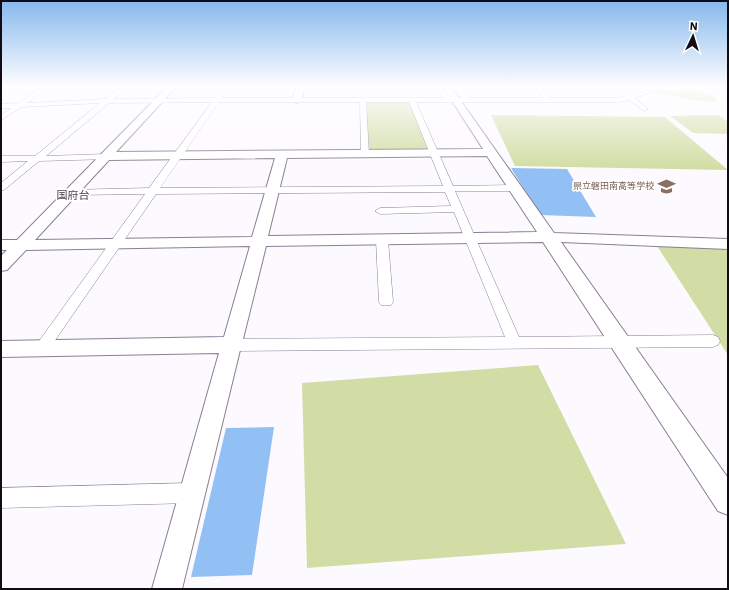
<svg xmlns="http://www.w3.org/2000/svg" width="729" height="590" viewBox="0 0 729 590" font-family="'IBM Plex Sans','Noto Sans JP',sans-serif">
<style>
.green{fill:#d1dda4}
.water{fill:#92bff4}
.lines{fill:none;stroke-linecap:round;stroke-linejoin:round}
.street-casing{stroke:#8b7e92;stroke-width:1}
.secondary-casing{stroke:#8b7e92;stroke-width:2}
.street{fill:#fff;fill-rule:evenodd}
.secondary{fill:#fff;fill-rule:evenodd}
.labels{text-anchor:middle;stroke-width:3.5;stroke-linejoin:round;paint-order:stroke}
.far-education-label{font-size:9px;fill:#785e54;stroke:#fff;text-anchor:end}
.far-quarter-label{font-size:11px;fill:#4b3e50;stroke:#fff}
</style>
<rect width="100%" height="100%" fill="#fdfaff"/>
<g class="green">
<path d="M659,89L676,92L689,89L713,96L718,101C693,103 671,93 648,93Z"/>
<path d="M366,101H409L428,150L368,149Z"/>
<path d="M491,115L665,117L728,170L515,166Z"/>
<path d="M718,115L728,122V134L693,133L670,116Z"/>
<path d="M657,246L728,248V355L659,249Z"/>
<path d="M538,365L626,544L307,568L302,383Z"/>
</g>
<g class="water">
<path d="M511,168L567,169L596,217L540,215Z"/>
<path d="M274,427L252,575L191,577L226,428Z"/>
</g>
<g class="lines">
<defs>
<g id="street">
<path d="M41,87H48L27,103L105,99L120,87H127L114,99L215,98L223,87H229L222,98H444L435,87H441L451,98H462L454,87H460L469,98H543L535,87H541L550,98H621L625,96L615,87H622L631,95L656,87H665L635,98L648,109L644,111L629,100L621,102H416L453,186L516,185L521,188L516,191H455L519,337L713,335L718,337L720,341L718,345L713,347L233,351L228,349L226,345L228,341L233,339L505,337L454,212L380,214L375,211L380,208L451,206L445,192L156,194L47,352L42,354L37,352L35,348L37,344L145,194L71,195L66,192L68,190L149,188L212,102L109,103L46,156L106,154L109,155V159L39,161L4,190L1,191V183L28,161L1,162V156H35L100,103L21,107L1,120V115L11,108H1V104L18,103ZM219,102H360L361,154L365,157L369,154L366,102H409L443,186L160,188Z"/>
<path d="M382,237L388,240L393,302L391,305H381L379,302L376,240Z"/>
<path d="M191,483L198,486L201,493L198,500L191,503L1,508V488Z"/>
</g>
<g id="secondary">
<path d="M167,87H176L116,152L483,149L443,87H451L554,233L728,239V249L561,242L728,478V515L718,511L543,242L266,246L242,343L243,345L240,350L182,589H152L219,353L1,357V341L224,337L250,246L26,250L7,270L1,271V256L7,250H1V240H17ZM487,156L537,232L268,236L287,158ZM275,158L252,237L35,240L109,160Z"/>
<path d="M296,87H304L302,100L297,103L292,100Z"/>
</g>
</defs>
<use href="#street" class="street-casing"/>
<use href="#secondary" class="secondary-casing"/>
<use href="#street" class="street"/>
<use href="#secondary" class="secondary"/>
</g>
<linearGradient id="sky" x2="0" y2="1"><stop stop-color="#85b8ed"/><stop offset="0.51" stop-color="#fefdff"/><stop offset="1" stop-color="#fefdff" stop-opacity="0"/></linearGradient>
<rect width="729" height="169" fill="url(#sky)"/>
<defs>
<symbol id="school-bare" viewBox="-9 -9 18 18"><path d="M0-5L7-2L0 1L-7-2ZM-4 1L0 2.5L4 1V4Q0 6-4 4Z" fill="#8d6e63" stroke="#fff" stroke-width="2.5" paint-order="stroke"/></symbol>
</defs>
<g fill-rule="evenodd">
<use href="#school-bare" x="654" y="174" width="25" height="25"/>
</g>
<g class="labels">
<g class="far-education-label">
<text x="654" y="189">県立磐田南高等学校</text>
</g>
<g class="far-quarter-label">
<text x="73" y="199">国府台</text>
</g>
</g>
<rect width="729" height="590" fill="none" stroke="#110c13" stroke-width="4"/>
<g transform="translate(693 36) rotate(4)" stroke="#ffffff" stroke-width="3" paint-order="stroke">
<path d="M0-3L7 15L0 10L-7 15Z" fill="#110c13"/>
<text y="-6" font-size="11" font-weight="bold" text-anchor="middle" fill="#110c13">N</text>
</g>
</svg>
